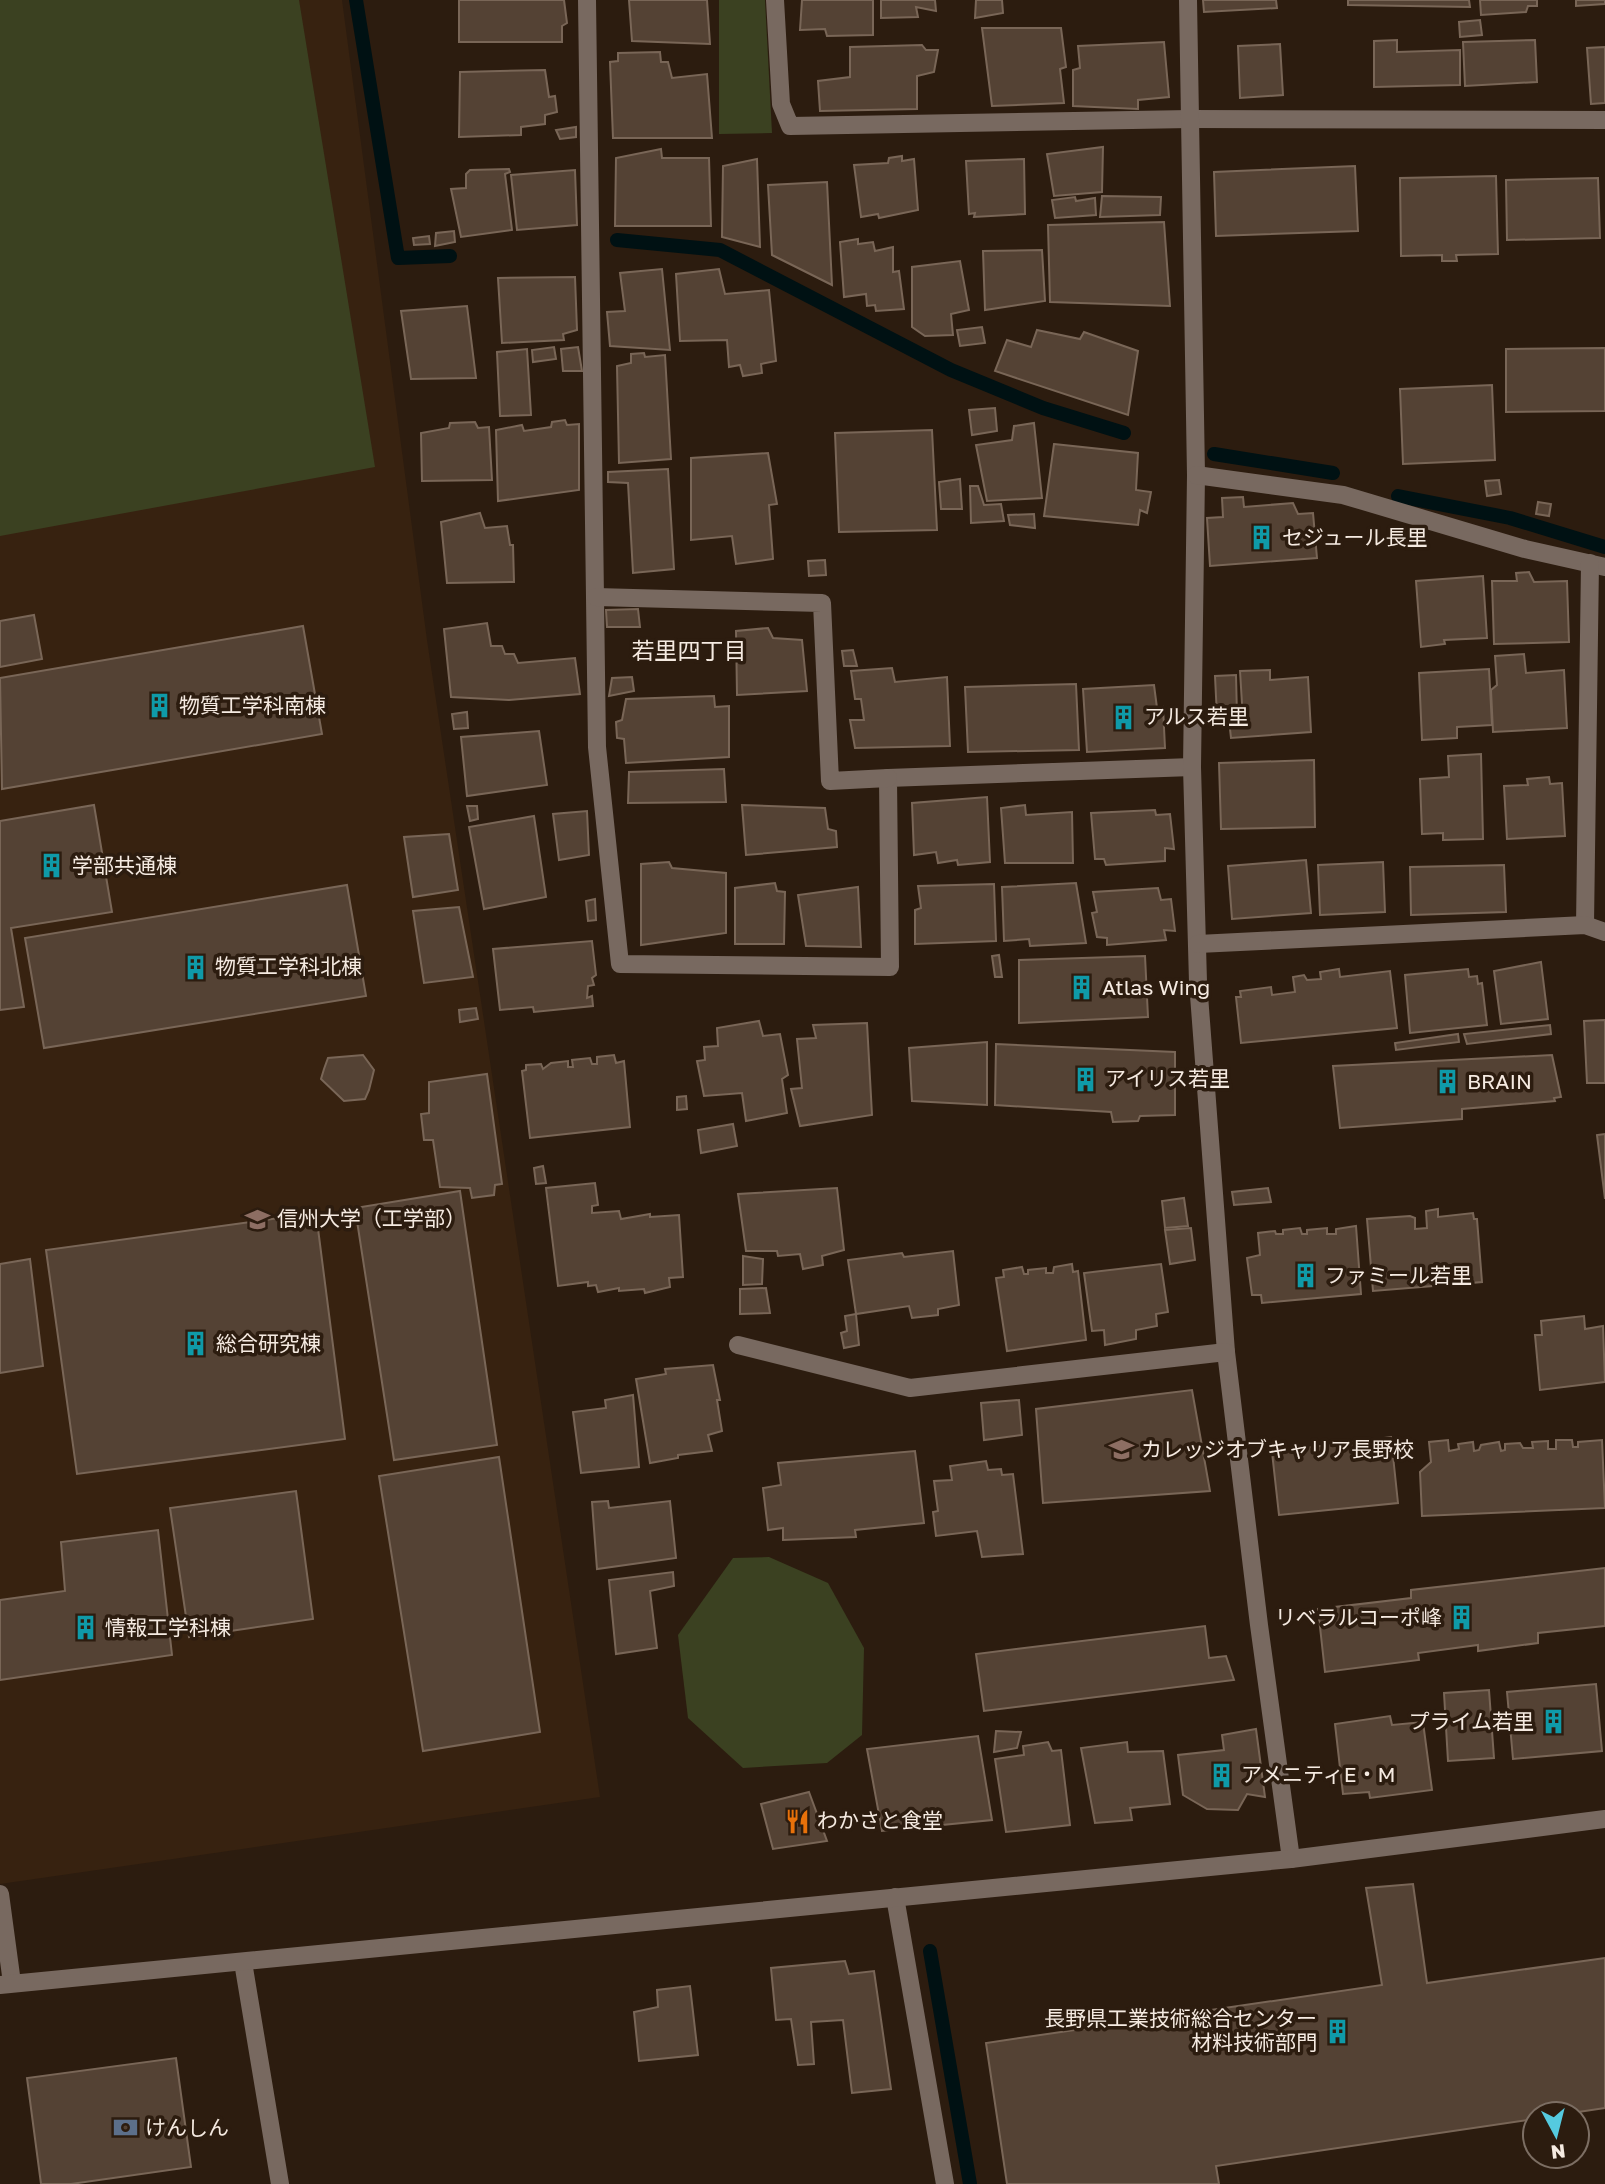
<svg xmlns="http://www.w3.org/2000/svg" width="1605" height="2184" viewBox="0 0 1605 2184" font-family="'Golos Text','Noto Sans JP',sans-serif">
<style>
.built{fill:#372210}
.green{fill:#3b4121}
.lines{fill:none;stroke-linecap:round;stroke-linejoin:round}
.stream{stroke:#001113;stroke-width:14}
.building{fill:#544234;stroke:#796657;stroke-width:2}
.minor{stroke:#786960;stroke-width:18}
.labels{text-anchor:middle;stroke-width:7;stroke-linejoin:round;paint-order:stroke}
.poi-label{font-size:21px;fill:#f5eae1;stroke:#2c1c0f;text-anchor:start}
.neighbourhood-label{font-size:23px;fill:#f5eae1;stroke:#2c1c0f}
</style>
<rect width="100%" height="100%" fill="#2c1c0f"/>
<path class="built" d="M0,0H342L427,640L600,1797L0,1884Z"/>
<g class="green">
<path d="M0,0H299L375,467L0,536Z"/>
<path d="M719,0H765L772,133L719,134Z"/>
<path d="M769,1557L828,1583L864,1648L862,1735L827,1763L743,1768L688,1718L678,1635L733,1558Z"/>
</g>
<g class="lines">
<g class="stream">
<path d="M356,0L398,258L450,256"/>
<path d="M617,240L720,250L951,370L1043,408L1124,433"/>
<path d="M1214,454L1333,473"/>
<path d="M1398,496L1510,518L1605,547"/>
<path d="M930,1951L970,2184"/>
</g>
</g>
<g class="building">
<path d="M459,0H564L567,23L562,26V42H459Z"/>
<path d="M629,0H707L710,44L632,41Z"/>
<path d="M802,0H873V35L827,36L825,29L800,30Z"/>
<path d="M881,0H935L936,11L916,7L918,17L881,18Z"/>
<path d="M976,0H1002L1003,13L975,18Z"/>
<path d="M1203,0H1276L1277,8L1204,12Z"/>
<path d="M1348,0H1469L1470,7L1348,5Z"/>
<path d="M1480,0H1537V6H1528L1526,12L1481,15Z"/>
<path d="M1576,0H1605V4L1576,6Z"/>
<path d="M1480,20L1482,35L1460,37L1459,22Z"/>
<path d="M982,28H1061L1066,67L1060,69L1064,103L992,106Z"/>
<path d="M1397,40V52L1460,50V85L1374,87V41Z"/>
<path d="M1535,40L1537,82L1465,86L1463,42Z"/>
<path d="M1164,42L1169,97L1138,100V109L1073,106V70L1080,68L1078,46Z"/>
<path d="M1280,44L1283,95L1240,98L1238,46Z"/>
<path d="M922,45L926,50H938L934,72L917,76V109L820,111L818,81L850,77V47Z"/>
<path d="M1605,47V103L1591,104L1587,48Z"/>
<path d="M660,52L661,62H668L672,78L707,74L712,138H613L610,62L618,61V53Z"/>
<path d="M545,70L549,97L555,96L557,112L545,115V124L521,127V135L459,137L460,72Z"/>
<path d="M576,127V137L560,139L556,130Z"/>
<path d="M1103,147L1102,192L1054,196L1047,154Z"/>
<path d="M661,149L662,158H709L711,226H615L616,158Z"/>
<path d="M902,156V161L914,159L918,210L879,218L878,214L861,217L854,165L888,163L889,158Z"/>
<path d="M757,159L760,247L722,237L723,166Z"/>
<path d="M1024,159L1025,214L974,217L975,213L969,214L966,161Z"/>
<path d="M1355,166L1358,231L1216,236L1214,172Z"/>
<path d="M509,169L510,172L505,174L512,230L461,237L451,189L466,188V174L470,170Z"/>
<path d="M575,170L577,225L517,230L511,175Z"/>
<path d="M1496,176L1498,254L1456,255L1457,261H1442V255L1401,256L1400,178Z"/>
<path d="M1598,178L1600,238L1507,240L1506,180Z"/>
<path d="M827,182L832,285L772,255L768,185Z"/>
<path d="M1102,196L1161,197L1160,215L1100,217Z"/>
<path d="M1075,197L1076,201L1095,198L1096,215L1055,218L1052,200Z"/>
<path d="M1164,222L1170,306L1050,302L1048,225Z"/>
<path d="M454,231L455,242L435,246L436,233Z"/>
<path d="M429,236L430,244L414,245L413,238Z"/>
<path d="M858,239V244L873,242L875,251L893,247V272L899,271L904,309L876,311L875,305L867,306L866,294L844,297L840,242Z"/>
<path d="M1042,250L1045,301L985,310L983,251Z"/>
<path d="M960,261L969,310L951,314L953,335L925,336L912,327V267Z"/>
<path d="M662,269L670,350L610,346L607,312L625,311L620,273Z"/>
<path d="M719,269L725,294L769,290L776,361L761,364L762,373L743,376L740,365L729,367L727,340L680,341L676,274Z"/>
<path d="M575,277L577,330L563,334L564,340L502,343L498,278Z"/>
<path d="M467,306L476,378L411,379L401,311Z"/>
<path d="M982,327L985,343L960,346L957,330Z"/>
<path d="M1037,330L1080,339L1084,332L1138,351L1128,415L995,371L1007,340L1031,347Z"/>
<path d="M554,347L556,359L533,362L532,350Z"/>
<path d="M578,347L582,371H563L561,349Z"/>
<path d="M1605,348V411L1506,412V349Z"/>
<path d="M527,349L531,415L500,416L497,352Z"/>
<path d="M644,353L645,357L665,355L671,459L619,463L617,366L631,363V354Z"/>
<path d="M1492,385L1495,460L1403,464L1400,389Z"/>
<path d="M995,408L997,431L972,435L969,410Z"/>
<path d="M565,420L567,425L579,424V490L498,501L496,430L522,425L524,431L551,427L552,422Z"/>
<path d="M475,422L478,428L489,427L492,480L422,481L421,433L449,428L450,423Z"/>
<path d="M1034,423L1042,498L987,501L976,445L1012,440L1014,426Z"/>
<path d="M932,430L937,530L839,532L835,433Z"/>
<path d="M1054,444L1138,453L1136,490L1151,492L1147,513L1140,510L1138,525L1044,516Z"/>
<path d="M768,453L777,504L769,505L773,559L736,564L732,536L691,540V458Z"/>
<path d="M668,469L674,569L633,573L628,483L608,482V472Z"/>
<path d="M960,479L962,509H941L939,482Z"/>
<path d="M1499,480L1501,494L1487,496L1485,481Z"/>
<path d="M970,486H978L984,505L1001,504L1004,521L971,523Z"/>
<path d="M1243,497L1244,507L1293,503L1298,514L1313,513L1317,558L1210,566L1207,518L1223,517L1222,498Z"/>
<path d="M1538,502L1551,504L1549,516L1536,514Z"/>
<path d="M480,513L485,528L507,526L510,545H513L514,582L447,583L441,522Z"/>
<path d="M1034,514L1035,528L1010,525L1008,515Z"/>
<path d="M825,560L826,575L809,576L808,561Z"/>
<path d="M1529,572L1534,582L1567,581L1569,642L1494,644L1492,581H1517L1516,573Z"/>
<path d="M1483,576L1487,638L1444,640L1445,644L1421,647L1416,581Z"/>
<path d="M638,609L640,627H607L606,610Z"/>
<path d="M34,615L42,659L0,667V621Z"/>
<path d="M487,623L491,646H502L505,654H514L518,663L575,658L580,694L509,700L451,697L444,629Z"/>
<path d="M303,626L322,734L2,789L0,678Z"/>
<path d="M768,628L773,638L802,640L807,691L737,695L736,631Z"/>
<path d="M853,650L857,666H844L842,651Z"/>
<path d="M1524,654L1526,673L1564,670L1567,728L1493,732L1491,690L1497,685L1495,656Z"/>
<path d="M892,668L895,682L947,677L950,746L855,748L850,720H864L861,699H855L851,671Z"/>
<path d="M1489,669L1492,725L1457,727V738L1422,740L1419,673Z"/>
<path d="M1270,670V680L1308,677L1311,732L1231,738L1229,720H1243L1240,671Z"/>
<path d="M1236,675L1237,716L1217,717L1215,676Z"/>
<path d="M632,677L634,691L609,696L612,678Z"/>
<path d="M1076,684L1079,750L968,752L965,687Z"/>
<path d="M1154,685L1157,708L1163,707L1165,748L1087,752L1083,689Z"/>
<path d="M714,696L715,707L729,706V757L626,763L624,739L617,738L616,722L622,720L626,699Z"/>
<path d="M467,712L468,728L454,729L452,714Z"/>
<path d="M539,731L547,785L467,796L461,737Z"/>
<path d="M1481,754L1483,839L1443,840V833L1422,834L1420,779L1449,777L1448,756Z"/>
<path d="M1314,760L1315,827L1221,829L1219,763Z"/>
<path d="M724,769L726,802L628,803L629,772Z"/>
<path d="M1549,777L1550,784L1562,783L1565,836L1507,839L1504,786L1528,785L1527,779Z"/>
<path d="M987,797L990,862L958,865L957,860L938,863L936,852L914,855L912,803Z"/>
<path d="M94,805L112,912L11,928L24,1007L0,1010V821Z"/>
<path d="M742,805L825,808L828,829L836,831L837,847L746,855Z"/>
<path d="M1025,805L1026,815L1072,812L1073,863H1005L1001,808Z"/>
<path d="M467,806H477L478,819L470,821Z"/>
<path d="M1155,810L1156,815L1170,814L1174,849L1165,848V861L1106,865L1104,859H1095L1091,813Z"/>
<path d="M587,811L589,855L559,860L553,814Z"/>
<path d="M534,816L546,897L484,909L469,827Z"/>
<path d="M449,834L458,890L413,897L404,837Z"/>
<path d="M1306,860L1311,913L1232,919L1228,866Z"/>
<path d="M669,862L672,868L726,873V933L641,945V864Z"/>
<path d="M1383,862L1385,912L1320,915L1318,865Z"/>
<path d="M1504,865L1506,912L1411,915L1410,867Z"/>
<path d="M775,883L777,891L785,892L784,944H735V888Z"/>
<path d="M1076,883L1086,943L1030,946L1029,939L1004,941L1002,887Z"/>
<path d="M994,884L996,941L915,944V910L921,908L918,886Z"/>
<path d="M347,885L366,996L44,1048L25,938Z"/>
<path d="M858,887L861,947L806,946L798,895Z"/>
<path d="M1158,888L1161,900L1171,899L1175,931L1164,930L1166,940L1107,945V938L1097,937L1092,913L1097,912L1093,892Z"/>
<path d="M595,899L596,920L588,921L586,901Z"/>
<path d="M459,907L473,977L424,983L413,911Z"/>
<path d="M592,941L596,975L592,978L594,985L588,986L587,998L592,996L593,1006L534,1012L533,1007L500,1010L493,949Z"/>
<path d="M999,955L1002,977H995L992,956Z"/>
<path d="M1145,956L1148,1017L1019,1023V960Z"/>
<path d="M1541,962L1548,1019L1501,1024L1494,971Z"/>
<path d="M1339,969L1340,977L1390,971L1397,1028L1241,1043L1236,997H1241L1240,991L1271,987L1272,995L1295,992L1293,977L1304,975L1307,980L1321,979L1320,972Z"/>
<path d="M1468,969L1469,977L1477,976L1478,984L1482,983L1487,1025L1410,1033L1405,975Z"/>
<path d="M476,1008L478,1019L460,1022L459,1010Z"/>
<path d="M1605,1020V1083H1587L1584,1021Z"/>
<path d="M759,1021L763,1036L780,1034L788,1075L782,1079L787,1113L746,1121L742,1093L704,1096L697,1061L705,1060L704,1047L718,1046L717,1028Z"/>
<path d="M867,1023L872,1115L800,1126L791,1089L802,1088L797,1039L816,1038L813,1025Z"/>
<path d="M1550,1025L1551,1034L1467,1044L1464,1034Z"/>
<path d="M1458,1034L1459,1042L1396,1050L1395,1043Z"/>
<path d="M987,1042V1105L912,1101L909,1048Z"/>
<path d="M996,1044L1175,1052V1115L1140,1116L1138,1121L1113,1122L1111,1112L995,1105Z"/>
<path d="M363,1055L374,1070L369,1090L365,1099L344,1101L321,1079L324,1069L328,1058Z"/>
<path d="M614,1055L616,1063L624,1061L630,1127L530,1138L522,1071L526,1070V1065L541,1064L543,1069L551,1063L568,1061V1067H573L572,1060L590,1058L592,1064H597V1057Z"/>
<path d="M1552,1055L1561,1097L1554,1098L1555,1101L1462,1109V1119L1340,1128L1333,1066Z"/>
<path d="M487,1074L502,1184L495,1185L494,1195L472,1198L470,1188L440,1187L433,1140H424L421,1114L429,1113V1082Z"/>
<path d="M686,1096L687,1109L677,1110V1097Z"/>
<path d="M733,1124L737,1146L701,1153L698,1130Z"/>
<path d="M1605,1134V1199L1597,1135Z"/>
<path d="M543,1166L546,1183L536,1184L534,1168Z"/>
<path d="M595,1183L598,1205L592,1206V1213L619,1211L621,1219L650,1214V1217L679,1215L683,1277L669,1278L670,1287L645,1293L644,1289L619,1291V1288L598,1292L596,1285L588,1286V1282L558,1286L546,1188Z"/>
<path d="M837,1188L844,1250L822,1256L823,1265L803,1269L800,1254L778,1256L777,1251H746L738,1194Z"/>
<path d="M1268,1188L1271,1202L1234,1205L1232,1192Z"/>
<path d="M460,1191L497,1445L394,1460L355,1208Z"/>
<path d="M1184,1198L1188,1226L1165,1228L1162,1201Z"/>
<path d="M1438,1209V1217L1473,1213L1474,1219H1477L1482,1282L1373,1291L1367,1219L1410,1216L1415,1218V1229L1427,1228L1426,1211Z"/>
<path d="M316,1213L345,1439L77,1474L46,1250Z"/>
<path d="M1356,1226L1361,1294L1262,1303L1261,1295H1252L1247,1258L1260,1255L1258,1233L1275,1231L1276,1234H1283V1230L1300,1228L1302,1234H1307V1230L1327,1228V1234H1336V1229Z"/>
<path d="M1191,1228L1195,1260L1170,1264L1165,1230Z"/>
<path d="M953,1251L959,1305L938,1309V1315L912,1318L909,1306L856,1314L848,1260L902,1253L904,1257Z"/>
<path d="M743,1256L763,1259L762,1284L743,1285Z"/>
<path d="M30,1259L43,1366L0,1373V1264Z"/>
<path d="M1072,1264L1073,1272L1078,1271L1086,1340L1007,1351L996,1278L1004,1277L1003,1270L1022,1267L1024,1274H1028V1270L1046,1268V1273H1053L1054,1267Z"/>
<path d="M1161,1264L1168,1312L1156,1314L1157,1326L1136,1330V1339L1105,1345L1104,1330L1092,1331L1084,1273Z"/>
<path d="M766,1288L770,1313L740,1314V1289Z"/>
<path d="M856,1314L859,1345L844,1348L841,1333L847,1331L845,1316Z"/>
<path d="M1584,1316L1585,1329L1603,1326L1605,1382L1540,1390L1535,1335H1542L1541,1321Z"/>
<path d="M713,1365L720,1400H717L722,1431L708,1435L712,1451L678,1455V1458L650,1463L636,1379L666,1374L665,1369Z"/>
<path d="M1192,1390L1210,1491L1043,1503L1036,1409Z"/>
<path d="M633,1395L639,1467L581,1473L573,1412L606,1408L605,1400Z"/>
<path d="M1019,1400L1022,1435L984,1440L981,1403Z"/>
<path d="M1391,1437L1398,1503L1279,1515L1272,1452Z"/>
<path d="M1448,1440L1449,1451L1459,1449L1458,1444L1473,1442L1474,1451L1479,1450L1481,1445L1499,1442L1501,1451L1505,1450V1444L1520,1443L1523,1448H1533L1532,1442L1548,1441V1449H1556V1440H1572L1573,1447H1578V1442L1602,1440L1605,1508L1422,1516L1420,1472L1431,1462L1429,1442Z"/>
<path d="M915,1451L924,1523L855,1530L856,1537L783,1540V1528L768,1530L763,1488L781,1485L778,1463Z"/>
<path d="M499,1457L540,1732L423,1751L379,1476Z"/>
<path d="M986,1461L988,1470L1001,1469L1002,1475L1013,1474L1023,1554L982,1557L977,1531L936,1536L933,1512L938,1511L934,1481L952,1480L950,1466Z"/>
<path d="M296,1491L313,1619L189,1637L170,1508Z"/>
<path d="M608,1501L609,1508L670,1501L676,1558L597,1569L592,1502Z"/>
<path d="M158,1530L172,1655L0,1680V1600L65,1591L61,1542Z"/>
<path d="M1605,1568V1626L1538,1633V1643L1478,1651V1645L1418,1653L1419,1660L1325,1672L1318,1609L1411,1598V1590Z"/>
<path d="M673,1572L674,1586L650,1591L657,1648L616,1654L609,1580Z"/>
<path d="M1205,1626L1209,1658L1226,1656L1234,1680L984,1711L976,1654Z"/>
<path d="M1596,1684L1602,1751L1513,1759L1507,1692Z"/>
<path d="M1489,1690L1494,1758L1448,1761L1444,1693Z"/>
<path d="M1390,1716L1392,1725L1423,1722L1432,1790L1370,1798L1369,1792L1343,1794L1335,1724Z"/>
<path d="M1256,1729L1265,1797L1247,1794L1238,1810L1207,1809L1183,1795L1178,1755L1224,1750L1222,1735Z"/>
<path d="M996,1731L1021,1732L1017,1748L994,1752Z"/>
<path d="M978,1736L992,1820L882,1831L867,1749Z"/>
<path d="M1048,1742L1052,1751L1061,1750L1070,1825L1006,1832L995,1759L1024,1755L1023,1746Z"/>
<path d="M1127,1742L1128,1752L1163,1751L1170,1804L1130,1808L1132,1820L1095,1823L1081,1748Z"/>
<path d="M809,1792L827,1841L773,1849L761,1804Z"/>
<path d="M1413,1884L1427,1983L1605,1958V2108L1565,2114H1535V2119L1216,2166L1219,2184H1007L986,2043L1382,1985L1366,1888Z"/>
<path d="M845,1961L849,1974L874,1971L891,2089L852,2093L843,2020L811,2022L814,2064L798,2065L791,2019L776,2020L771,1968Z"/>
<path d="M690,1986L698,2055L639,2061L634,2012L658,2007L657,1990Z"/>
<path d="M176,2058L191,2167L71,2184H41L27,2078Z"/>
</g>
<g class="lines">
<g class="minor">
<path d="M587,0L597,747L620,964L890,967L888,778L1192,767"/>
<path d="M775,0L781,104L790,126L1190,119L1605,120"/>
<path d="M1188,0L1196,475L1192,767L1198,982L1226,1352L1259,1625L1291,1859"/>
<path d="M1196,475L1343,495L1525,549L1605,567"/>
<path d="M596,597L822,603L830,781L888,778"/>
<path d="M1585,925L1590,563"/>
<path d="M1198,944L1585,925L1605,932"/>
<path d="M738,1345L910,1388L1226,1352"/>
<path d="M0,1894L12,1983"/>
<path d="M895,1897L945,2184"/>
<path d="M243,1962L280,2184"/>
<path d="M0,1985L1291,1859L1605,1819"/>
</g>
</g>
<defs>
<symbol id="building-bare" viewBox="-9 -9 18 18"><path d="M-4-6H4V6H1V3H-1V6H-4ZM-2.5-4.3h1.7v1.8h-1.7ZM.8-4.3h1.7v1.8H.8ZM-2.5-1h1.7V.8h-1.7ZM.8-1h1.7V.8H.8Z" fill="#0f9aa8" stroke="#2c1c0f" stroke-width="2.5" paint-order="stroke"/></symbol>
<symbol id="university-bare" viewBox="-9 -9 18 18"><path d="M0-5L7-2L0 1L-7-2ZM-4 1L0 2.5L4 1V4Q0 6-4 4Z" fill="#8d6e63" stroke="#2c1c0f" stroke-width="2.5" paint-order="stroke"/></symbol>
<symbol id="restaurant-bare" viewBox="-9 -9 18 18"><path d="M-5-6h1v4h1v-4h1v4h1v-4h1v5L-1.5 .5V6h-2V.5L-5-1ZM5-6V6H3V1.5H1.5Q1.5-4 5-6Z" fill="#e8710a" stroke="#2c1c0f" stroke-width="2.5" paint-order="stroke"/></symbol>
<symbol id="bank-bare" viewBox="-9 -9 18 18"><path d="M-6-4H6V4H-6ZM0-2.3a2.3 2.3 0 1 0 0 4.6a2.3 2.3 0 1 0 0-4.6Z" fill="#5c6f8a" stroke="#2c1c0f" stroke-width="2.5" paint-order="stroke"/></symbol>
</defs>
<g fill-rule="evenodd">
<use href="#building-bare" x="1244" y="520" width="35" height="35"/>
<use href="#building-bare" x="142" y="688" width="35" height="35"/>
<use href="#building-bare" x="1106" y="700" width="35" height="35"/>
<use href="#building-bare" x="34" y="848" width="35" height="35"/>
<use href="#building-bare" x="178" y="950" width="35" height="35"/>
<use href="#building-bare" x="1064" y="970" width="35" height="35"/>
<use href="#building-bare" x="1068" y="1062" width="35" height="35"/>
<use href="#building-bare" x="1430" y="1064" width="35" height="35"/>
<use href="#university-bare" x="240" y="1202" width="35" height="35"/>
<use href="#building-bare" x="1288" y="1258" width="35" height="35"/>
<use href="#building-bare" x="178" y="1326" width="35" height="35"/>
<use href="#university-bare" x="1104" y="1432" width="35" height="35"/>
<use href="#building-bare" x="1444" y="1600" width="35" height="35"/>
<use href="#building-bare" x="68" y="1610" width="35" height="35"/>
<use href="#building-bare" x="1536" y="1704" width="35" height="35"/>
<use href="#building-bare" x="1204" y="1758" width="35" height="35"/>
<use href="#restaurant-bare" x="780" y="1804" width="35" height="35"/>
<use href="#building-bare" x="1320" y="2014" width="35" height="35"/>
<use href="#bank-bare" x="108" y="2110" width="35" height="35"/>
</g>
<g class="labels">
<g class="poi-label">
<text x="1282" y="545">セジュール長里</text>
<text x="179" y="713">物質工学科南棟</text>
<text x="1144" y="724">アルス若里</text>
<text x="72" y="873">学部共通棟</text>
<text x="215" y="974">物質工学科北棟</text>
<text x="1102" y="995">Atlas Wing</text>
<text x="1105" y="1086">アイリス若里</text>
<text x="1467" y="1089">BRAIN</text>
<text x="277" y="1226">信州大学（工学部）</text>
<text x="1325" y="1283">ファミール若里</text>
<text x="216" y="1351">総合研究棟</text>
<text x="1141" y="1457">カレッジオブキャリア長野校</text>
<text x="1442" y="1625" text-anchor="end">リベラルコーポ峰</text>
<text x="105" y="1635">情報工学科棟</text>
<text x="1534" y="1729" text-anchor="end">プライム若里</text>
<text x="1241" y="1782">アメニティE・M</text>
<text x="817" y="1828">わかさと食堂</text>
<text x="1317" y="2026" text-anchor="end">長野県工業技術総合センター<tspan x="1317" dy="24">材料技術部門</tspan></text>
<text x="145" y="2135">けんしん</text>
</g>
<g class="neighbourhood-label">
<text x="689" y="659">若里四丁目</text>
</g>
</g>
<g transform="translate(1556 2135) rotate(173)"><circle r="33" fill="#2c1c0f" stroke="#7c6e63" stroke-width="2"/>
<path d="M0-5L12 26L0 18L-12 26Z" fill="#55cadf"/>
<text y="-10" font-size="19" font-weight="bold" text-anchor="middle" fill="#f5eae1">N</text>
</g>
</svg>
